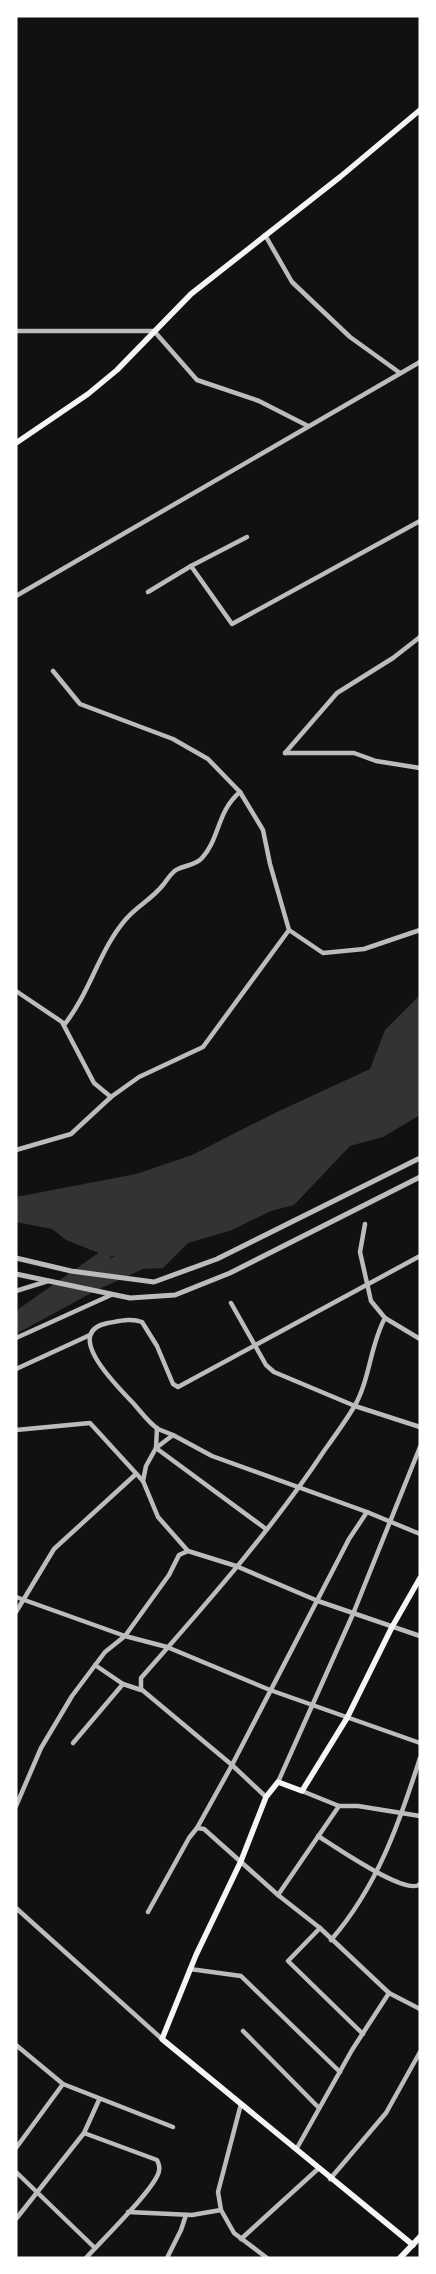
<svg xmlns="http://www.w3.org/2000/svg" width="436" height="2274" viewBox="0 0 436 2274" font-family="'Open Sans',sans-serif">
<style>
.water{fill:#333}
.lines{fill:none;stroke-linecap:round;stroke-linejoin:round}
.river{stroke:#333;stroke-width:15}
.minor{stroke:#bcbcbc;stroke-width:4.5}
.tertiary{stroke:#bcbcbc;stroke-width:5}
.secondary{stroke:#f5f5f5;stroke-width:5.5}
.primary{stroke:#f5f5f5;stroke-width:6}
</style>
<rect width="100%" height="100%" fill="#111"/>
<path class="water" d="M420,995V1115L383,1137L350,1146L294,1205L271,1211L232,1230L188,1243L163,1268L143,1269L97,1290L16,1334V1315L48,1300L115,1256L109,1257L66,1240L52,1229L16,1222V1197L136,1174L192,1155L277,1112L370,1069L385,1030Z"/>
<g class="lines">
<path class="river" d="M16,1320L103,1259"/>
<g class="minor">
<path d="M265,235L292,282L350,337L400,373"/>
<path d="M16,331H154L197,380L259,401L308,426"/>
<path d="M191,566L232,624L420,521"/>
<path d="M148,592L191,566L247,537"/>
<path d="M16,596L420,362"/>
<path d="M53,671L80,704L173,739L208,759L240,792L263,830L270,864L289,930L323,953L364,949L420,930"/>
<path d="M285,753L337,693L393,658L420,637"/>
<path d="M285,753H354L376,761L420,768"/>
<path d="M16,991L62,1022L94,1083L111,1097"/>
<path d="M64,1025C90,993 99,950 126,919C137,906 152,899 163,885C168,879 171,872 178,869C186,865 196,865 202,858C220,838 217,811 240,792"/>
<path d="M16,1150L71,1134L111,1097L139,1077L203,1047L289,930"/>
<path d="M365,1224L360,1252L371,1301L385,1318L420,1339"/>
<path d="M16,1291L48,1281"/>
<path d="M231,1303L266,1365L274,1372L355,1406L420,1427"/>
<path d="M16,1338L111,1295"/>
<path d="M16,1369L90,1335"/>
<path d="M157,1428L156,1448L266,1529"/>
<path d="M16,1430L90,1423L143,1481"/>
<path d="M173,1435C168,1433 163,1431 158,1429C149,1423 141,1412 134,1404C120,1389 60,1332 108,1323C120,1321 131,1318 142,1322L157,1346L173,1384L178,1387L420,1256"/>
<path d="M420,1534L367,1512L212,1456L173,1435L156,1448L146,1466L143,1481L158,1517L188,1551L236,1566L318,1601L420,1636"/>
<path d="M16,1597L125,1636L167,1647L270,1690L420,1743"/>
<path d="M16,1612L54,1549L136,1474"/>
<path d="M95,1665L123,1684L141,1690"/>
<path d="M73,1743L123,1684"/>
<path d="M278,1782L353,1614L420,1447"/>
<path d="M302,1791L339,1806"/>
<path d="M266,1797L232,1765L349,1539L367,1512"/>
<path d="M16,1806L41,1748L72,1696L105,1652L125,1636L169,1575L179,1555L188,1551"/>
<path d="M197,1828L232,1765L141,1689V1678C205,1605 270,1532 324,1451C334,1437 345,1422 354,1407C370,1380 370,1345 385,1318"/>
<path d="M318,1836C334,1846 407,1897 420,1884"/>
<path d="M278,1895L339,1806H358L420,1816"/>
<path d="M16,1908L162,2039"/>
<path d="M148,1912L189,1838L197,1828L204,1829L278,1895L320,1928L389,1993L420,2009"/>
<path d="M320,1928L288,1961L363,2034"/>
<path d="M331,1940C377,1887 399,1824 420,1758"/>
<path d="M190,1969L241,1976L340,2072"/>
<path d="M243,2031L319,2108"/>
<path d="M16,2045L63,2084L16,2148"/>
<path d="M63,2084L173,2127"/>
<path d="M241,2104L218,2192L221,2210L234,2233L267,2258"/>
<path d="M84,2133L99,2100"/>
<path d="M297,2148L352,2050L389,1993"/>
<path d="M16,2172L95,2248"/>
<path d="M330,2179L386,2113L420,2052"/>
<path d="M128,2212L192,2215L221,2210"/>
<path d="M16,2219L84,2133L157,2160C159,2164 160,2167 159,2171C156,2188 100,2242 86,2258"/>
<path d="M241,2239L319,2168"/>
<path d="M167,2258L181,2230L186,2215"/>
</g>
<g class="tertiary">
<path d="M16,1258L71,1271L154,1282L217,1259L420,1158"/>
<path d="M16,1274L130,1298L175,1295L230,1273L420,1177"/>
</g>
<g class="secondary">
<path d="M16,443L88,394L117,370L191,294L340,177L420,110"/>
<path d="M413,2245L162,2039L196,1955L241,1861L266,1797L278,1782L302,1791L347,1718L392,1627L420,1578"/>
</g>
<path class="primary" d="M400,2258L420,2237"/>
</g>
<rect width="436" height="2274" fill="none" stroke="#ffffff" stroke-width="35"/>
</svg>
